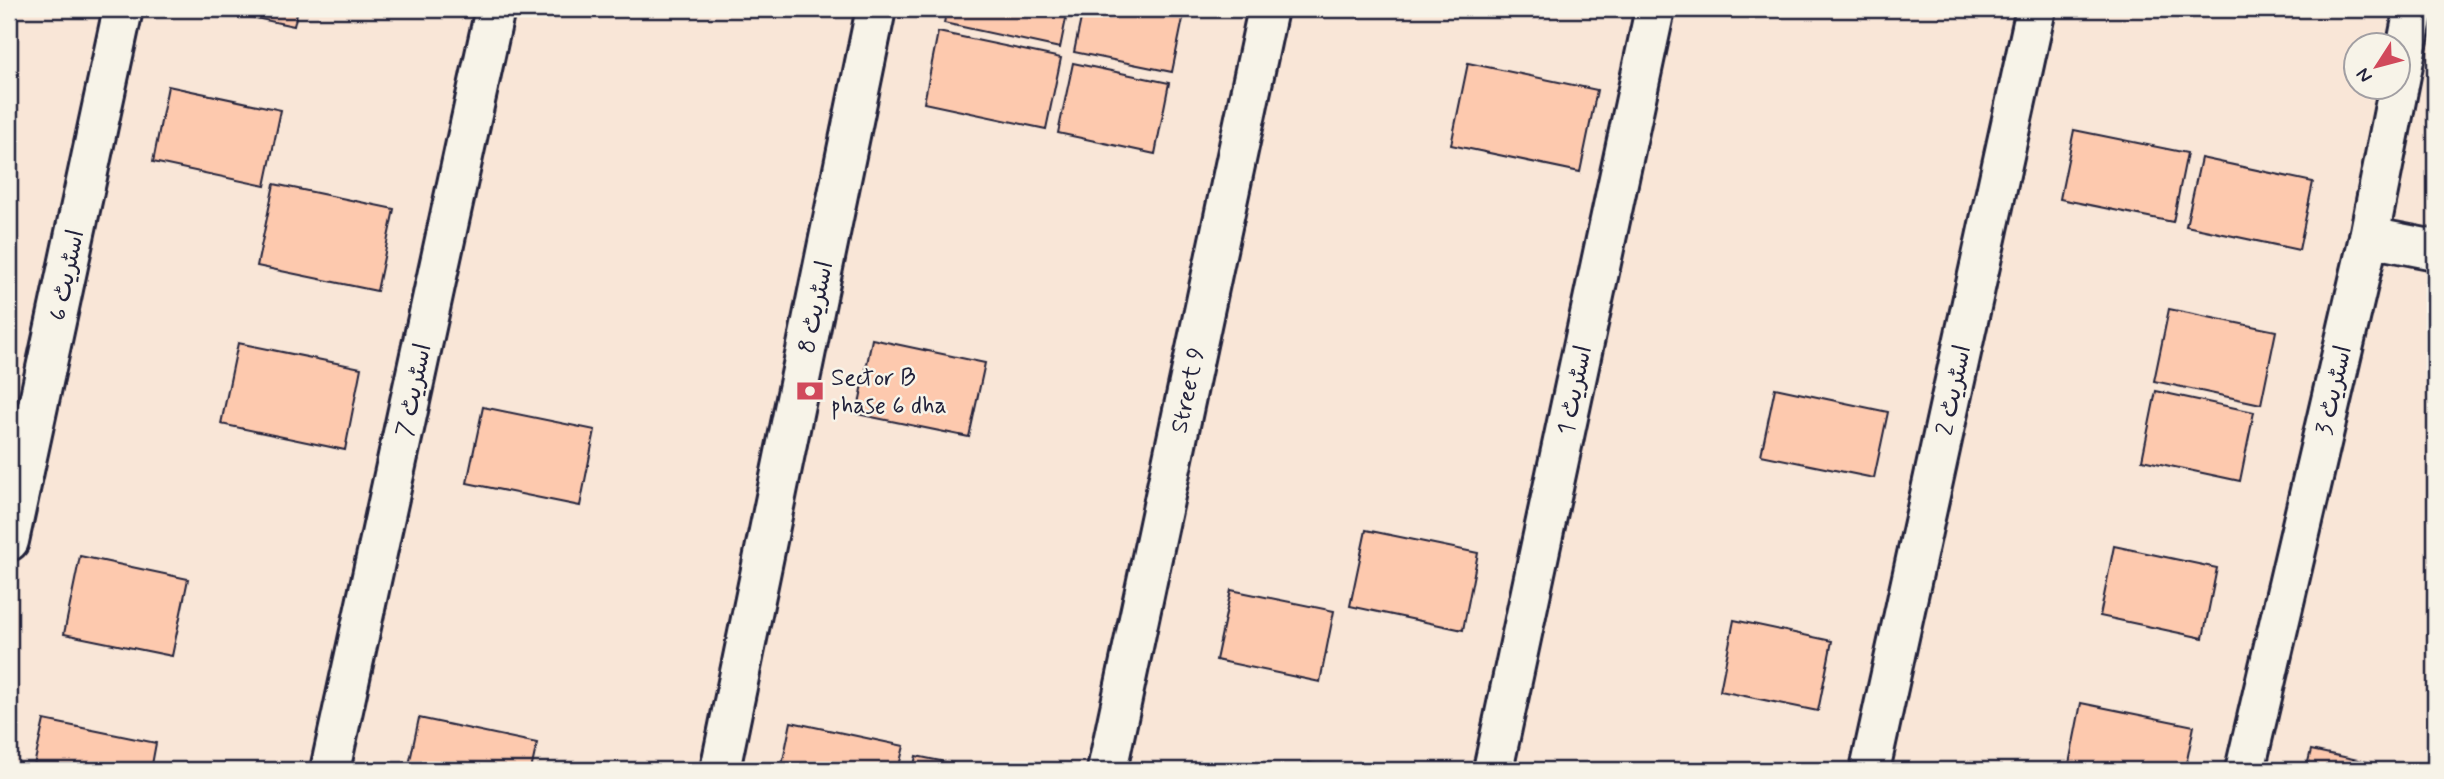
<svg xmlns="http://www.w3.org/2000/svg" width="2444" height="779" viewBox="0 0 2444 779" font-family="Mynerve,'Playpen Sans Arabic',sans-serif">
<style>
.building{fill:#fdc9ae;stroke:#22223b;stroke-width:2}
.lines{fill:none;stroke-linecap:round;stroke-linejoin:round}
.minor-casing{stroke:#22223b;stroke-width:44}
.minor{stroke:#f7f3e8;stroke-width:38}
.labels{text-anchor:middle;stroke-width:5;stroke-linejoin:round;paint-order:stroke}
.street-label{font-size:24px;fill:#22223b;stroke:#f7f3e8}
.poi-label{font-size:24px;fill:#22223b;stroke:#f7f3e8;text-anchor:start}
</style>
<rect width="100%" height="100%" fill="#f9e6d7"/>
<filter id="ink" filterUnits="userSpaceOnUse"><feTurbulence type="fractalNoise" baseFrequency=".0143" numOctaves="2"/><feDisplacementMap in="SourceGraphic" scale="14" xChannelSelector="R" yChannelSelector="G"/><feConvolveMatrix kernelMatrix="1 2 1 2 8 2 1 2 1" color-interpolation-filters="sRGB"/></filter>
<g filter="url(#ink)">
<g class="building">
<path d="M213,9H298L294,26Z"/>
<path d="M947,9H1068L1060,48L944,23Z"/>
<path d="M1083,9H1185L1172,72L1074,52Z"/>
<path d="M938,32L1061,58L1046,129L924,103Z"/>
<path d="M1073,63L1169,83L1155,154L1058,133Z"/>
<path d="M1468,63L1597,90L1580,172L1451,145Z"/>
<path d="M168,86L281,110L265,186L153,162Z"/>
<path d="M2074,130L2187,153L2173,222L2060,199Z"/>
<path d="M2201,158L2313,182L2299,250L2186,226Z"/>
<path d="M274,184L394,209L377,291L257,266Z"/>
<path d="M2169,309L2276,331L2261,404L2154,381Z"/>
<path d="M872,339L985,363L969,437L857,414Z"/>
<path d="M238,343L361,368L345,450L221,424Z"/>
<path d="M1775,388L1888,412L1874,478L1761,455Z"/>
<path d="M2156,391L2254,412L2240,481L2142,460Z"/>
<path d="M483,407L595,430L580,506L467,483Z"/>
<path d="M1366,530L1478,553L1463,630L1350,606Z"/>
<path d="M2114,546L2217,568L2203,638L2100,616Z"/>
<path d="M80,556L188,579L172,656L64,634Z"/>
<path d="M1231,590L1334,611L1320,682L1216,660Z"/>
<path d="M1734,620L1832,641L1818,711L1720,691Z"/>
<path d="M2081,703L2194,726L2185,770L2068,769Z"/>
<path d="M419,718L537,743L531,770H408Z"/>
<path d="M44,720L156,743L151,770H33Z"/>
<path d="M791,722L904,746L898,770H781Z"/>
<path d="M2311,750L2405,770H2306Z"/>
<path d="M916,756L985,770H913Z"/>
<path d="M1309,763L1342,770H1308Z"/>
</g>
<g class="lines">
<defs>
<g id="minor">
<path d="M2369,237L2435,250"/>
<path d="M9,541L123,9"/>
<path d="M330,770L495,9"/>
<path d="M720,770L876,9"/>
<path d="M1107,770L1268,9"/>
<path d="M1493,770L1655,9"/>
<path d="M1870,770L2036,9"/>
<path d="M2245,770L2369,237L2414,9"/>
</g>
</defs>
<use href="#minor" class="minor-casing"/>
<use href="#minor" class="minor"/>
</g>
</g>
<defs>
<symbol id="bank-bare" viewBox="-9 -9 18 18"><path d="M-6-4H6V4H-6ZM0-2.3a2.3 2.3 0 1 0 0 4.6a2.3 2.3 0 1 0 0-4.6Z" fill="#d1495b" stroke="#f7f3e8" stroke-width="2.5" paint-order="stroke"/></symbol>
</defs>
<g fill-rule="evenodd">
<use href="#bank-bare" x="791" y="372" width="38" height="38"/>
</g>
<g class="labels">
<g class="street-label">
<text transform="translate(66 275) rotate(-78)" y="8">اسٹریٹ 6</text>
<text transform="translate(815 307) rotate(-78)" y="8">اسٹریٹ 8</text>
<text transform="translate(413 390) rotate(-78)" y="8">اسٹریٹ 7</text>
<text transform="translate(1187 390) rotate(-78)" y="8">Street 9</text>
<text transform="translate(1574 390) rotate(-78)" y="8">اسٹریٹ 1</text>
<text transform="translate(1953 390) rotate(-78)" y="8">اسٹریٹ 2</text>
<text transform="translate(2333 390) rotate(-77)" y="8">اسٹریٹ 3</text>
</g>
<g class="poi-label">
<text x="831" y="385">Sector B<tspan x="831" dy="28">phase 6 dha</tspan></text>
</g>
</g>
<rect width="2444" height="779" fill="none" stroke="#f7f3e8" stroke-width="35"/>
<rect x="18" y="18" width="2409" height="744" fill="none" stroke="#22223b" stroke-width="2.5" filter="url(#ink)"/>
<g transform="translate(2377 66) rotate(234)"><circle r="33" fill="#f7f3e8" stroke="#a29fa3" stroke-width="2"/>
<path d="M0-5L12 26L0 18L-12 26Z" fill="#d1495b"/>
<text y="-10" font-size="19" font-weight="bold" text-anchor="middle" fill="#22223b">N</text>
</g>
</svg>
